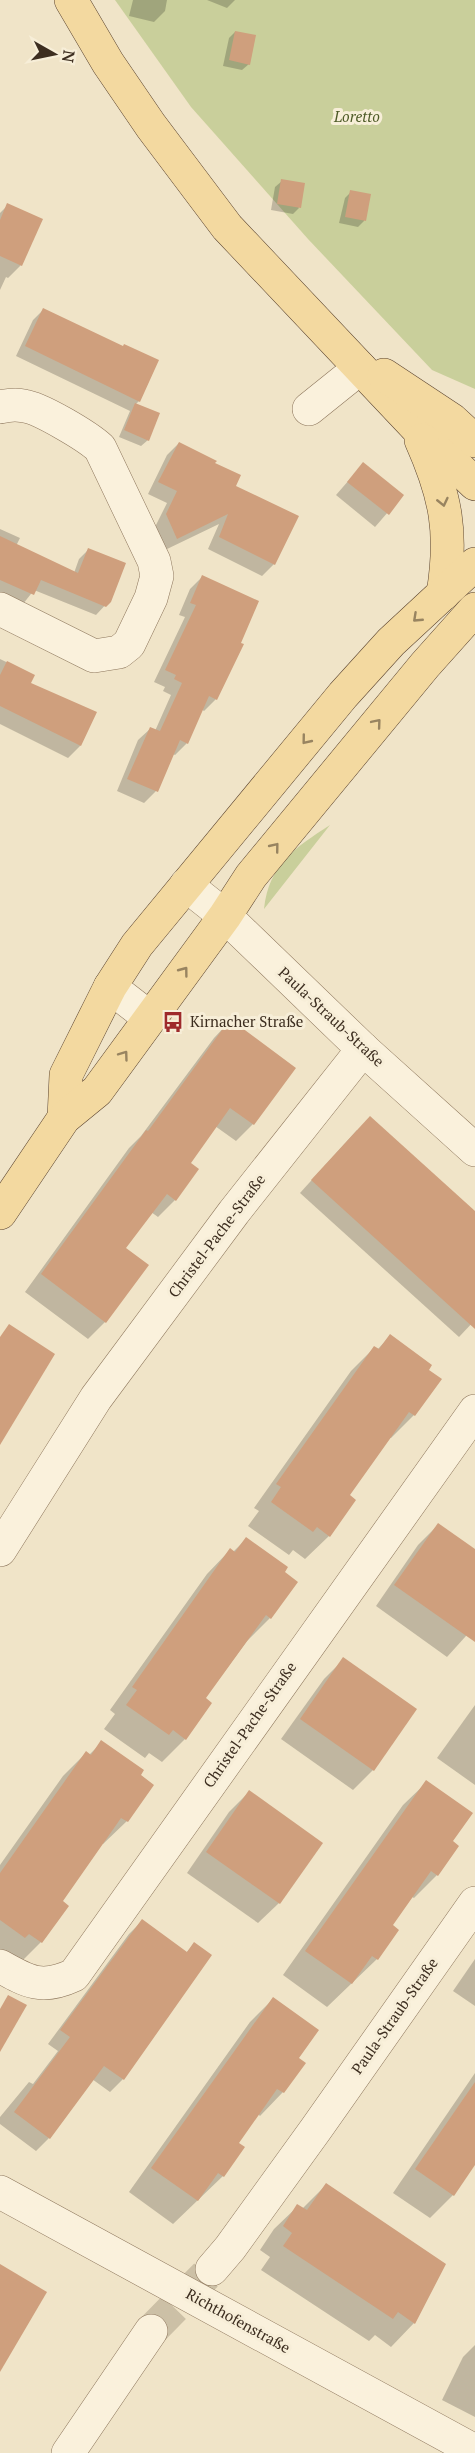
<svg xmlns="http://www.w3.org/2000/svg" width="475" height="2453" viewBox="0 0 475 2453" font-family="'PT Serif',serif">
<style>
.green{fill:#c9cf9b}
.shadow{fill:#0003}
.building{fill:#cf9f7d}
.lines{fill:none;stroke-linecap:round;stroke-linejoin:round}
.minor-tunnel{stroke:#ccc0a6;stroke-width:33;stroke-dasharray:33 16;stroke-linecap:butt}
.minor-casing{stroke:#8d765c;stroke-width:34}
.major-casing{stroke:#5b4430;stroke-width:34}
.minor{stroke:#faf1dc;stroke-width:33}
.major{stroke:#f3d9a0;stroke-width:33}
.oneway{stroke:#988460}
.labels{text-anchor:middle;stroke-width:6;stroke-linejoin:round;paint-order:stroke}
.park-label{font-size:15px;font-style:italic;fill:#4d5a26;stroke:#f7eed8}
.street-label{font-size:15px;fill:#3d2e20;stroke:#f7eed8}
.poi-label{font-size:15px;fill:#3d2e20;stroke:#f7eed8;text-anchor:start}
</style>
<rect width="100%" height="100%" fill="#f0e4c8"/>
<g class="green">
<path d="M115,0H475V389L432,370L308,239L191,107Z"/>
<path d="M330,825L264,909C269,864 295,848 330,825Z"/>
</g>
<g class="shadow">
<path d="M133,0H167L165,11L154,22L129,16Z"/>
<path d="M207,0H235L227,8Z"/>
<path d="M235,32L249,64L242,70L223,66L229,38Z"/>
<path d="M282,181L299,208L293,214L271,210L275,187Z"/>
<path d="M351,192L369,195L364,221L358,227L339,223L345,198Z"/>
<path d="M8,205L21,265L8,278L6,277L0,290V213Z"/>
<path d="M43,310L139,401L135,405L148,440L141,446L119,437L130,411L16,356L33,320Z"/>
<path d="M179,443L234,487L274,564L262,576L208,549L219,524L165,550L155,527L167,503L148,494L167,455Z"/>
<path d="M363,464L402,496L375,527L336,495Z"/>
<path d="M0,529L20,538L16,546L74,573L79,559L88,550L109,601L96,615L34,590L23,604L0,593Z"/>
<path d="M202,577L216,699L204,711L201,709L187,743L175,755L173,754L156,791L144,803L117,791L138,740L150,729L155,731L171,695L163,691L165,687L154,682L185,617L179,615L190,589Z"/>
<path d="M0,659L33,675L29,684L95,713L80,746L68,758L0,724Z"/>
<path d="M230,1021L294,1068L253,1124L236,1141L215,1126L188,1163L175,1200L158,1217L151,1212L124,1249L105,1322L88,1339L25,1292L129,1148L141,1136L214,1038Z"/>
<path d="M357,1130L475,1213V1320L459,1337L300,1193Z"/>
<path d="M390,1336L414,1415L391,1438L389,1437L348,1496L329,1536L305,1559L293,1550L289,1555L248,1526L259,1511L254,1508L351,1371L374,1348L377,1350Z"/>
<path d="M438,1525L475,1551V1626L447,1657L376,1606L418,1545Z"/>
<path d="M246,1539L270,1618L247,1641L204,1699L210,1703L185,1739L162,1762L149,1753L145,1758L104,1729L115,1714L110,1710L207,1574L230,1550L233,1552Z"/>
<path d="M344,1659L373,1770L353,1790L281,1739L324,1679Z"/>
<path d="M475,1705V1785L437,1758Z"/>
<path d="M102,1742L152,1785L127,1821L103,1844L102,1843L61,1902L41,1942L18,1965L0,1960V1865L63,1776L86,1753L89,1755Z"/>
<path d="M427,1782L451,1842L437,1875L414,1898L412,1897L391,1926L397,1930L377,1959L327,2007L283,1975L403,1805Z"/>
<path d="M249,1792L321,1843L279,1903L258,1923L187,1873L229,1812Z"/>
<path d="M142,1921L186,1953L194,1944L123,2079L110,2092L92,2079L49,2138L36,2151L0,2124V2117L29,2082L33,2084L58,2051L48,2044L129,1934Z"/>
<path d="M475,1959V2006L453,1991Z"/>
<path d="M273,1999L297,2059L303,2064L283,2092L260,2116L258,2114L237,2143L223,2176L173,2224L129,2192L250,2022Z"/>
<path d="M475,2073V2162L453,2195L430,2218L393,2193Z"/>
<path d="M326,2185L414,2323L391,2347L375,2335L369,2341L261,2270L270,2257L260,2250L274,2229L298,2206L302,2209Z"/>
<path d="M475,2345V2417L442,2400L463,2357Z"/>
</g>
<g class="building">
<path d="M235,31L256,35L250,65L229,60Z"/>
<path d="M281,179L305,183L301,208L277,204Z"/>
<path d="M350,190L371,194L366,221L345,217Z"/>
<path d="M7,203L43,219L22,266L0,256V220Z"/>
<path d="M43,308L123,346L124,344L159,360L140,402L25,346Z"/>
<path d="M135,403L160,413L149,441L124,430Z"/>
<path d="M179,442L217,461L215,463L241,475L236,486L299,516L275,565L219,537L228,514L177,539L166,514L177,491L158,482Z"/>
<path d="M363,462L404,495L389,515L347,482Z"/>
<path d="M0,536L78,573L88,548L126,563L111,602L106,607L41,580L34,595L0,580Z"/>
<path d="M202,575L259,601L241,643L244,644L217,700L209,696L188,744L180,740L158,792L127,779L150,727L160,731L182,683L174,679L176,675L165,670L196,605L190,603Z"/>
<path d="M7,661L35,675L31,683L97,712L81,746L0,706V675Z"/>
<path d="M230,1019L296,1068L254,1125L230,1108L191,1163L199,1169L176,1201L167,1194L126,1248L149,1265L106,1323L41,1274L146,1130L148,1131Z"/>
<path d="M370,1116L475,1211V1329L311,1180Z"/>
<path d="M9,1324L55,1354L0,1445V1337Z"/>
<path d="M390,1334L432,1365L429,1370L442,1379L415,1416L409,1412L350,1495L356,1500L330,1537L317,1527L313,1532L271,1502L281,1487L276,1484L374,1346L379,1349Z"/>
<path d="M438,1523L475,1549V1642L394,1585Z"/>
<path d="M246,1537L288,1567L285,1572L298,1582L271,1619L266,1615L206,1698L212,1703L186,1740L173,1730L169,1735L126,1705L137,1690L132,1687L230,1548L235,1552Z"/>
<path d="M343,1657L417,1709L374,1771L300,1719Z"/>
<path d="M101,1740L144,1770L141,1775L154,1785L128,1822L121,1818L63,1901L69,1906L42,1943L29,1934L25,1938L0,1920V1873L86,1751L91,1755Z"/>
<path d="M426,1780L473,1813L453,1841L459,1846L438,1876L431,1871L393,1925L399,1930L378,1960L372,1956L352,1984L305,1951Z"/>
<path d="M249,1790L323,1843L280,1904L206,1852Z"/>
<path d="M142,1919L187,1952L194,1942L212,1955L124,2080L104,2066L50,2139L14,2112L70,2037L60,2030Z"/>
<path d="M8,1995L27,2005L0,2052V2009Z"/>
<path d="M273,1997L319,2030L299,2058L306,2063L284,2093L277,2089L239,2143L245,2147L224,2177L218,2173L198,2201L151,2168Z"/>
<path d="M475,2082V2165L454,2196L415,2169Z"/>
<path d="M326,2183L446,2264L415,2324L398,2312L393,2319L283,2246L292,2233L283,2226L297,2204L307,2210Z"/>
<path d="M0,2264L47,2292L0,2372Z"/>
</g>
<g class="lines">
<path class="minor-tunnel" d="M151,2331L206,2275"/>
<defs>
<g id="minor">
<path d="M0,407C8,405 16,404 24,406C40,408 87,436 100,448L154,561L157,576L151,598L129,644L119,652L94,656L0,609"/>
<path d="M309,409L360,368"/>
<path d="M186,885L225,916L363,1049L475,1150"/>
<path d="M110,987L150,1018"/>
<path d="M0,1550L96,1398L234,1212L363,1049"/>
<path d="M0,1966C28,1982 42,1990 74,1975L475,1411"/>
<path d="M0,2192L475,2451"/>
<path d="M212,2269L230,2248L316,2129L475,1903"/>
<path d="M68,2453L151,2331"/>
</g>
<g id="major">
<path d="M71,0L108,63L151,126L227,227L416,427L475,484"/>
<path d="M384,375L452,420L475,441"/>
<path d="M421,440C446,496 453,533 443,594"/>
<path d="M64,1118L66,1075L110,987L137,945L343,695L391,642L475,564"/>
<path d="M0,1213L64,1118L97,1091L225,916L251,876L425,665L475,609"/>
</g>
</defs>
<use href="#minor" class="minor-casing"/>
<use href="#major" class="major-casing"/>
<use href="#minor" class="minor"/>
<use href="#major" class="major"/>
</g>
<defs><path id="oneway-chevron" d="M-2-3.5L2.5 0L-2 3.5" fill="none" stroke-width="1.6" stroke-linecap="round" stroke-linejoin="round" transform="scale(1.5)"/></defs>
<g class="oneway">
<use href="#oneway-chevron" transform="translate(443 502) rotate(77)"/>
<use href="#oneway-chevron" transform="translate(417 618) rotate(137)"/>
<use href="#oneway-chevron" transform="translate(377 723) rotate(-50)"/>
<use href="#oneway-chevron" transform="translate(306 740) rotate(129)"/>
<use href="#oneway-chevron" transform="translate(275 847) rotate(-51)"/>
<use href="#oneway-chevron" transform="translate(184 971) rotate(-53)"/>
<use href="#oneway-chevron" transform="translate(124 1055) rotate(-54)"/>
</g>
<defs>
<symbol id="bus-bare" viewBox="-9 -9 18 18"><path d="M-5-6H5V4H4V6H2V4H-2V6H-4V4H-5ZM-3.5-4V0h7V-4ZM-3.5 1.2v1.5H-2V1.2ZM2 1.2v1.5H3.5V1.2Z" fill="#9e2a2b" stroke="#f7eed8" stroke-width="2.5" paint-order="stroke"/></symbol>
</defs>
<g fill-rule="evenodd">
<use href="#bus-bare" x="158" y="1007" width="30" height="30"/>
</g>
<g class="labels">
<g class="park-label">
<text x="357" y="122">Loretto</text>
</g>
<g class="street-label">
<text transform="translate(331 1017) rotate(43)" y="5">Paula-Straub-Straße</text>
<text transform="translate(217 1236) rotate(-53)" y="5">Christel-Pache-Straße</text>
<text transform="translate(250 1725) rotate(-55)" y="5">Christel-Pache-Straße</text>
<text transform="translate(395 2016) rotate(-55)" y="5">Paula-Straub-Straße</text>
<text transform="translate(238 2321) rotate(29)" y="5">Richthofenstraße</text>
</g>
<g class="poi-label">
<text x="190" y="1027">Kirnacher Straße</text>
</g>
</g>
<g transform="translate(54 54) rotate(99)" stroke="#f7eed8" stroke-width="4.5" paint-order="stroke">
<path d="M0-4.5L10 22L0 15L-10 22Z" fill="#3d2e20"/>
<text y="-9" font-size="16" font-weight="bold" text-anchor="middle" fill="#3d2e20">N</text>
</g>
</svg>
